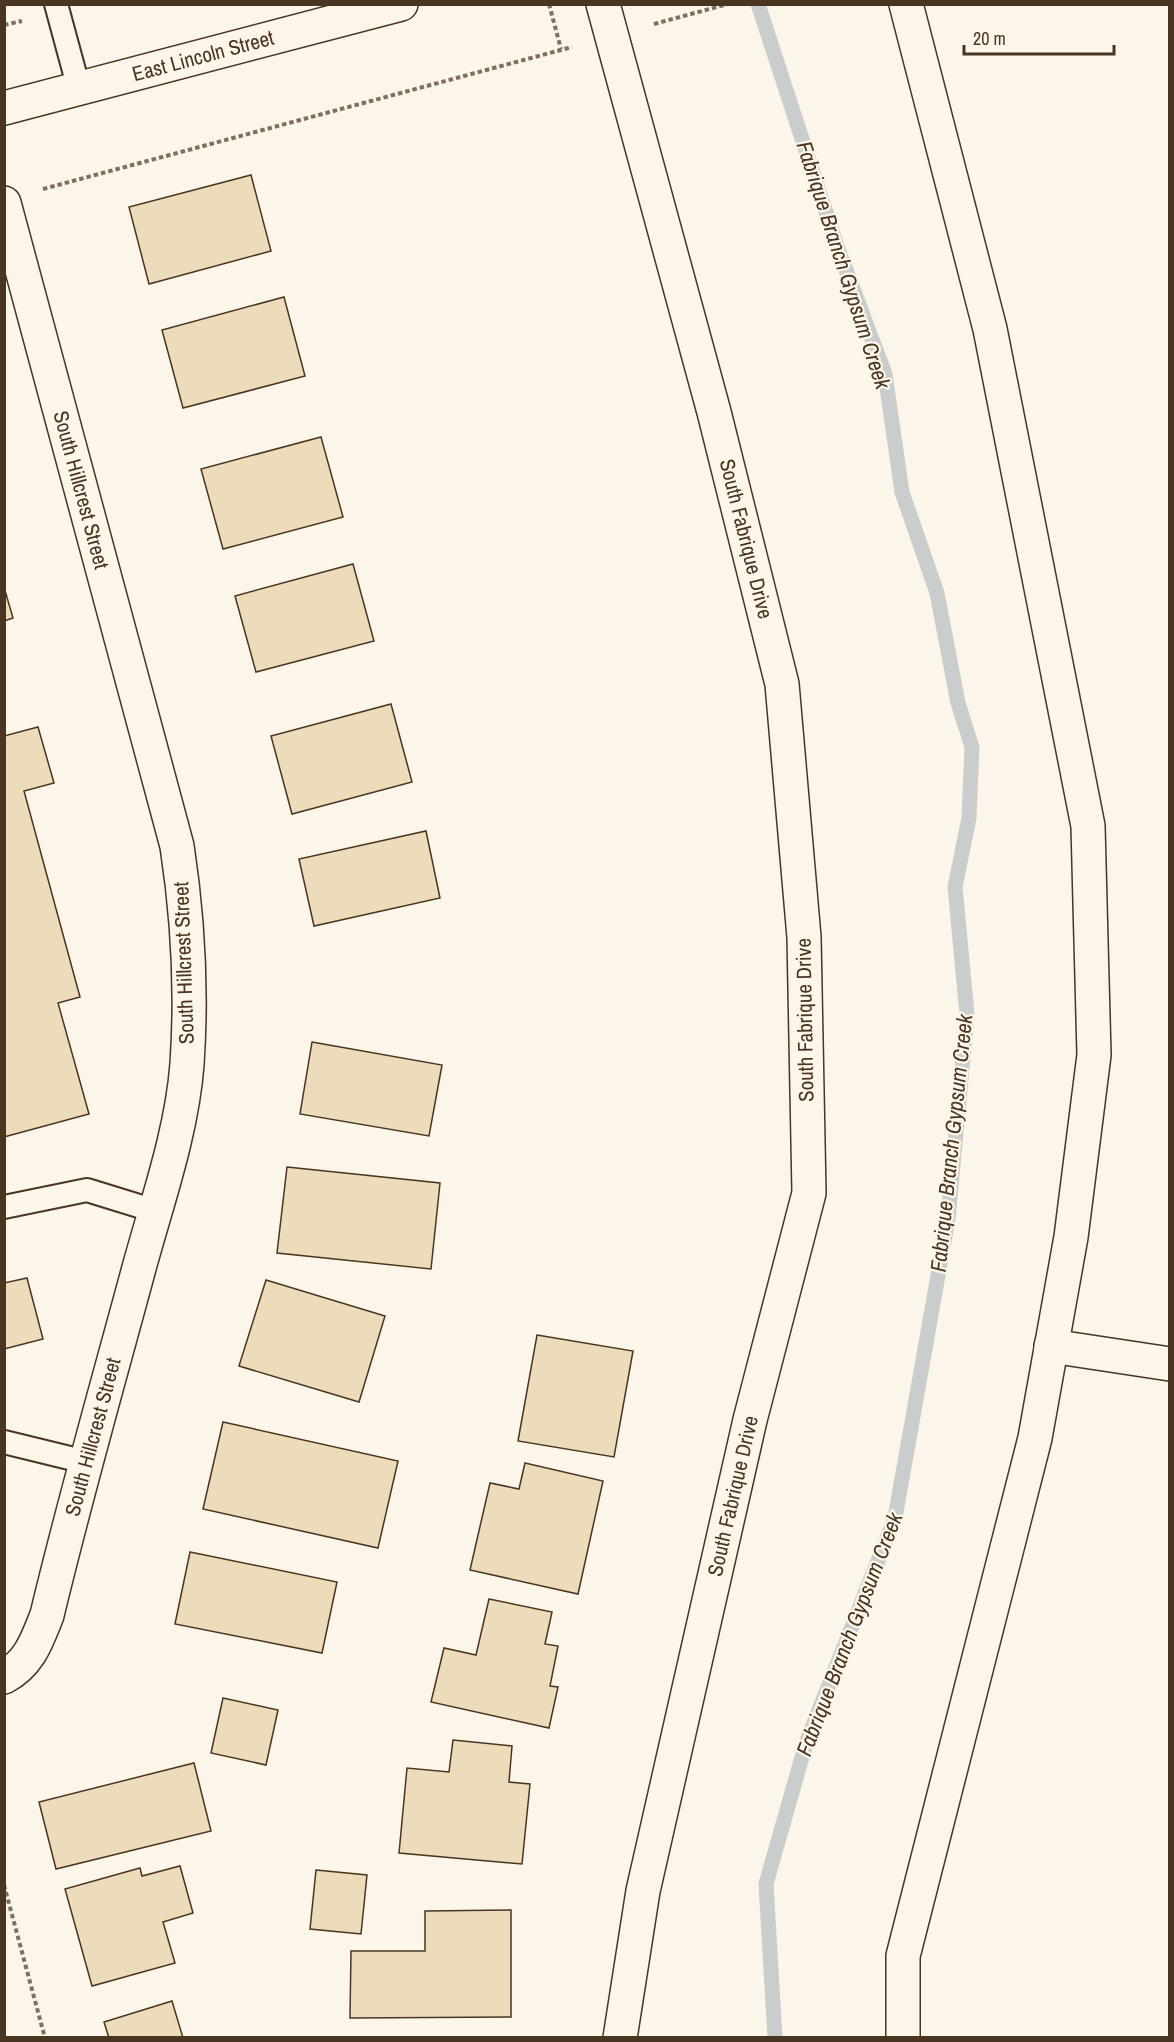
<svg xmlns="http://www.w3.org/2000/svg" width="1174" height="2042" viewBox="0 0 1174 2042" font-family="'Archivo Narrow',sans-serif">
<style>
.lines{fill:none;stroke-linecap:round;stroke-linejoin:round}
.stream{stroke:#c9cecd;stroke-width:15}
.building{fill:#ecdcbc;stroke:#4a3520;stroke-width:1.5}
.lane-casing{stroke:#4a3520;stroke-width:26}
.street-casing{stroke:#4a3520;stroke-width:36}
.secondary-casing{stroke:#4a3520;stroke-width:36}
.path{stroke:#7f6f5c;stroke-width:4;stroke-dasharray:4.5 3;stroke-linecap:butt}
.lane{stroke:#fbf6e9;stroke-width:22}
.street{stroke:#fbf6e9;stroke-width:33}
.secondary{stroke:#fbf6e9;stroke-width:33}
.labels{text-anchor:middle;stroke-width:4.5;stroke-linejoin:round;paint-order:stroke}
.street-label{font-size:21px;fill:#4a3520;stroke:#fbf6e9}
.water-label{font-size:22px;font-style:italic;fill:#4a3520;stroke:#fbf6e9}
</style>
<rect width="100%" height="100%" fill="#fbf6e9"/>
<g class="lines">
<path class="stream" d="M758,4L837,246L885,374L902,492L937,593L958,703L972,747L969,818L955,887L967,1014L948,1219L895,1518L806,1743L766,1884L775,2038"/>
</g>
<g class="building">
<path d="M251,175L271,251L149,284L129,207Z"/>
<path d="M284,297L305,376L183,408L162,330Z"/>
<path d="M321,437L343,517L223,549L201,469Z"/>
<path d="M353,564L374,641L256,672L235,596Z"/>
<path d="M4,587L13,618L4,621Z"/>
<path d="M391,704L412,782L292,814L271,736Z"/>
<path d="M38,727L54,783L24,791L80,997L58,1003L89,1114L4,1137V736Z"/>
<path d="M426,831L440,898L314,926L299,859Z"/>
<path d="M312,1042L442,1065L429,1136L300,1114Z"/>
<path d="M287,1167L440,1183L431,1269L277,1253Z"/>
<path d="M27,1278L43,1339L4,1349V1283Z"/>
<path d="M266,1280L385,1316L359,1402L239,1366Z"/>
<path d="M537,1335L633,1351L614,1457L518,1441Z"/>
<path d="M223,1422L398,1461L378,1548L203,1509Z"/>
<path d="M525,1463L603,1481L578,1594L470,1570L490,1483L519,1489Z"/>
<path d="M190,1552L337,1582L322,1653L175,1624Z"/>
<path d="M489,1599L552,1612L545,1644L558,1646L550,1686L558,1687L549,1728L431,1702L444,1648L476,1655Z"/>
<path d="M223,1698L278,1710L266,1765L211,1753Z"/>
<path d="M453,1740L512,1746L509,1782L530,1784L522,1864L399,1853L407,1768L449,1772Z"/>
<path d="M194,1763L211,1831L56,1869L39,1802Z"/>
<path d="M180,1866L193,1913L163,1922L175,1963L92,1986L65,1889L140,1868L142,1876Z"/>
<path d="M316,1870L367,1875L361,1934L310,1929Z"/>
<path d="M511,1910V2017L350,2018L351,1951H425V1911Z"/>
<path d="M172,2001L183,2038H109L104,2022Z"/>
</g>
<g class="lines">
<defs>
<g id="lane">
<path d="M56,4L79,89"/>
<path d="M4,1207L87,1190L155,1211"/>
<path d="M4,1442L86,1462"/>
</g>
<g id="street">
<path d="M603,4L714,412L782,684L804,937L809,1193L750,1420L643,1891L620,2038"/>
<path d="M4,203L177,846C188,918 192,991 187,1064C182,1132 157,1202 139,1268C108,1383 75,1498 47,1615C37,1640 30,1663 4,1677"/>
<path d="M1051,1346L1170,1364"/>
<path d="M903,2038V1956L1035,1438L1071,1237L1094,1055L1088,826L990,329L906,4"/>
</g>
<path id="secondary" d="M4,108L401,4"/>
</defs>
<use href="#lane" class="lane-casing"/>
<use href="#street" class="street-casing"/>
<use href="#secondary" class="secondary-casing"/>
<g class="path">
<path d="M549,4L561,49"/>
<path d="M654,24L728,4"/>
<path d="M4,25L22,21"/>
<path d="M43,189L572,47"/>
<path d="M4,1885L45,2038"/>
</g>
<use href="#lane" class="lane"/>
<use href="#street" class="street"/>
<use href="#secondary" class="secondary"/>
</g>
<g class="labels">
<g class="street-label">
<text transform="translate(203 56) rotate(-15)" y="7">East Lincoln Street</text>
<text transform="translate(81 490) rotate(75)" y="7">South Hillcrest Street</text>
<text transform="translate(746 539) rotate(76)" y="7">South Fabrique Drive</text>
<text transform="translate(184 963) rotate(-92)" y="7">South Hillcrest Street</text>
<text transform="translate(805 1020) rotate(-91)" y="7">South Fabrique Drive</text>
<text transform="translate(93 1437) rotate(-75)" y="7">South Hillcrest Street</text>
<text transform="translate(733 1496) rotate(-77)" y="7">South Fabrique Drive</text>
</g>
<g class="water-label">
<text transform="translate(844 265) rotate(72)" y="8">Fabrique Branch Gypsum Creek</text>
<text transform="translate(951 1143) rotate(-84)" y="8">Fabrique Branch Gypsum Creek</text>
<text transform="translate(849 1634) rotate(-69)" y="8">Fabrique Branch Gypsum Creek</text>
</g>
</g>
<rect width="1174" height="2042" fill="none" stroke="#4a3520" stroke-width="12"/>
<path d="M964 45v9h150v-9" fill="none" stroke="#4a3520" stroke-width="3"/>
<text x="973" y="45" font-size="18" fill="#4a3520" stroke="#fbf6e9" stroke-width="4.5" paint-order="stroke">20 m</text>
</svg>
